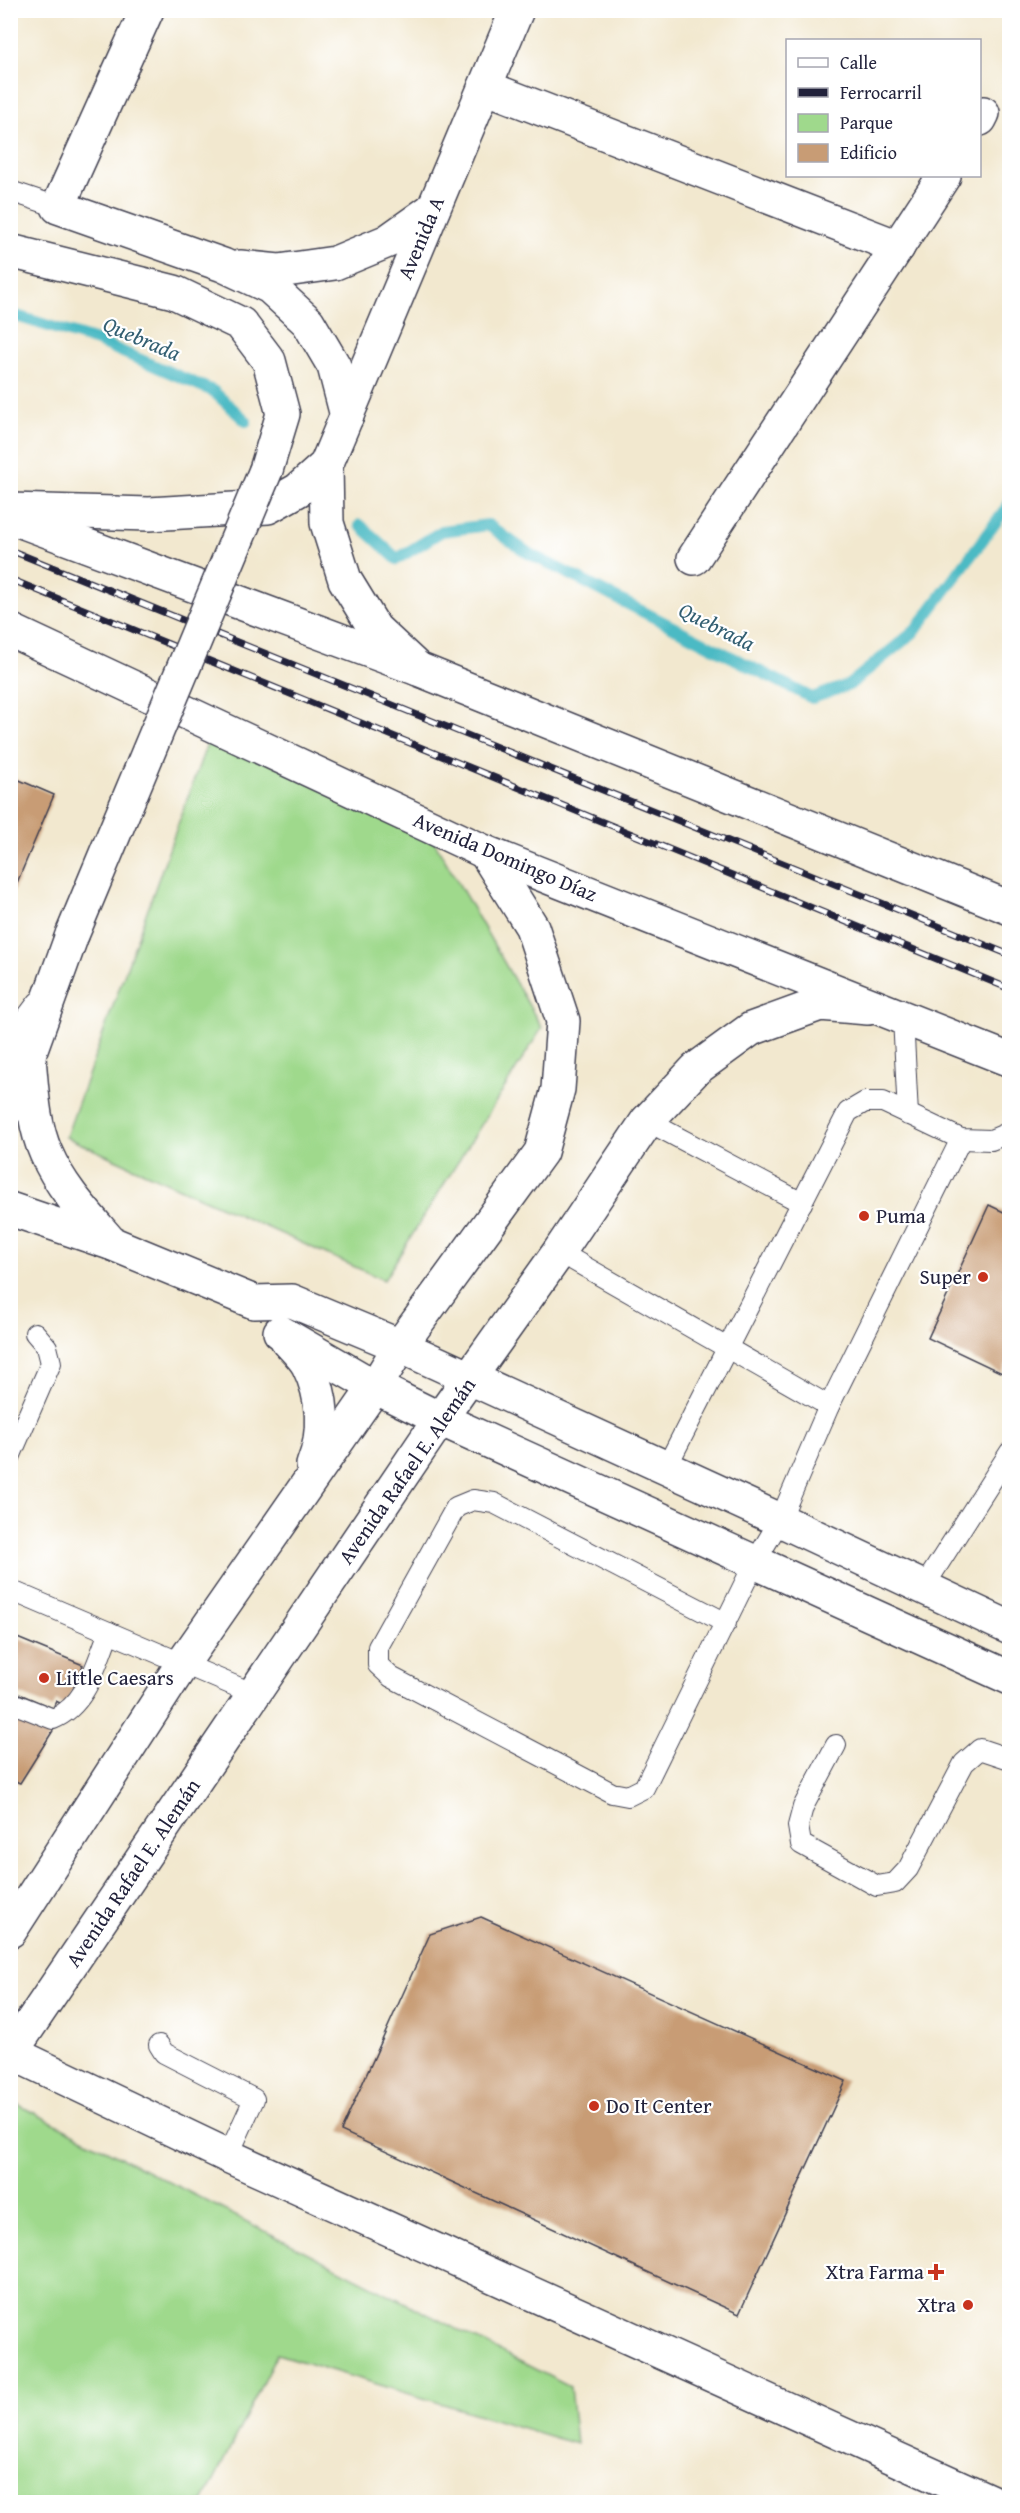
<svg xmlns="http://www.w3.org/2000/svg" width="1020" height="2513" viewBox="0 0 1020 2513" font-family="'Gentium Book Plus',serif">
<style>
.green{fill:#9fd98c;stroke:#607e64;stroke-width:1.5}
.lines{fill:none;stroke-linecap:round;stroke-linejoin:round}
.stream{stroke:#4cbac4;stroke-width:12}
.building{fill:#c89c75}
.lane-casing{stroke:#414051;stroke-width:22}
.street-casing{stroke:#414051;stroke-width:36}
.secondary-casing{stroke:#414051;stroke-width:36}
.primary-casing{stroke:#414051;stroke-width:36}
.lane{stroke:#fff;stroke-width:20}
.street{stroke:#fff;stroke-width:33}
.secondary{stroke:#fff;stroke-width:33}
.primary{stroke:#fff;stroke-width:33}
.rail-casing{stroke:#22223b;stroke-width:7}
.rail{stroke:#fff;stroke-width:4.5;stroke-dasharray:14;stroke-linecap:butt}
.primary-bridge-casing{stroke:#414051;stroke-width:36;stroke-linecap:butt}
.primary-bridge{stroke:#fff;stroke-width:33}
.poi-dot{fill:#c8321e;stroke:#fff;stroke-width:2}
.labels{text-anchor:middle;stroke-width:4.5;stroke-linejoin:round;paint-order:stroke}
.street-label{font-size:21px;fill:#22223b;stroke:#fff}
.poi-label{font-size:21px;fill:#22223b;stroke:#fff;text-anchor:start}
.water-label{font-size:22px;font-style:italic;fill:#335f72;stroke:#fff}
</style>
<rect width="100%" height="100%" fill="#fff"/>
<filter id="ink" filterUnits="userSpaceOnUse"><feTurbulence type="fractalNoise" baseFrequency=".0167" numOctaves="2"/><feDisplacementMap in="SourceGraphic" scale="12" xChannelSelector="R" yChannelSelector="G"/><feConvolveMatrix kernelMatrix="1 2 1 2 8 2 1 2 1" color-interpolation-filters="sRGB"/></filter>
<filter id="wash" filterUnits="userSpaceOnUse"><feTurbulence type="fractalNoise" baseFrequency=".008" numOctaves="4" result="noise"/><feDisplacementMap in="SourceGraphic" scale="24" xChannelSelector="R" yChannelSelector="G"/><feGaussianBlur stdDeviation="1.35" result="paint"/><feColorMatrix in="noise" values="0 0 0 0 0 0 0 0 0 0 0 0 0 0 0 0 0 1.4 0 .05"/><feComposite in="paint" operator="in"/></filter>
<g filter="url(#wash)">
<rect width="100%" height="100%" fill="#f2e8cf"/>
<g class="green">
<path d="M215,721L434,841L542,1028L384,1280L66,1137Z"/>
<path d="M11,2101L570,2387L576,2444L277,2354L203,2502H11Z"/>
</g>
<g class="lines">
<g class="stream">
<path d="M10,314L97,341L213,391L246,421"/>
<path d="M360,525L397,559L442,531L488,525L528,553L812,698L849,685L915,631L1010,503"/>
</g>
</g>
<g id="blocks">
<g class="building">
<path d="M10,776L54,795L11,897H10Z"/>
<path d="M989,1205L1010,1215V1357L1002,1373L928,1338Z"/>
<path d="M10,1635L83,1665L66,1706L56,1701L53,1708L10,1690Z"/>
<path d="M10,1710L54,1729L20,1783L10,1779Z"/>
<path d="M481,1917L846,2081L739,2314L341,2131L430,1934Z"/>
</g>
</g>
</g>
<g filter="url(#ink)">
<use href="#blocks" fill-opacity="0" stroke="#414051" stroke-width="1.5"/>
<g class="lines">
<defs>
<g id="lane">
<path d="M10,191L58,207"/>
<path d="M903,1018L908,1115"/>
<path d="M10,1039L38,1002"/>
<path d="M647,1121L802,1203"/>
<path d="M559,1252L829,1406"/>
<path d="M10,1457L51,1363L47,1347L35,1333"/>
<path d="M666,1468L848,1112L865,1102H883L961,1139L991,1140L1010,1132"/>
<path d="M923,1588L1010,1452"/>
<path d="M10,1590L254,1694"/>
<path d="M726,1623L494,1503L473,1500L456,1507L378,1647V1665L391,1677L612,1793L628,1796L644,1788L755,1562L780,1520L829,1406L961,1139"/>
<path d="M10,1702L53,1719C87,1705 96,1664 109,1632"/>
<path d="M836,1745L803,1807L798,1826L801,1844L877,1886L895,1883L908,1869L964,1763L980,1749L1010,1759"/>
<path d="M159,2045L164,2053L254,2099L228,2156"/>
</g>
<g id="street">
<path d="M147,10L58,207L223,265L270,287L308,322L334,366L347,416"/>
<path d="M485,87L898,247"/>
<path d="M980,119L983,113"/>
<path d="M240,267L279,271L335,263L388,241L433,209"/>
<path d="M694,558L944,176"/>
<path d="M10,2052L228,2156L992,2502"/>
</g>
<g id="secondary">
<path d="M326,465L327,523L345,580L375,629L418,669"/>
<path d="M10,510L149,514L268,507L298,490L326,465L517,10"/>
<path d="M29,1058C32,1089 33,1124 46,1153C61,1188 87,1215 111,1243"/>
<path d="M10,1209L113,1244L254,1302L292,1301L400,1346L780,1520L1010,1628"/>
<path d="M280,1332L375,1387L440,1419L1010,1678"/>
<path d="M287,1340C294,1348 303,1356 308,1365C324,1397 326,1433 313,1465"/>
<path d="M10,1931L183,1663L375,1387L400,1346L541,1152L558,1089L563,1021L532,927L485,852"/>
<path d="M10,2054L440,1419L559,1252L647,1121L696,1069L751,1029L820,1004L868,1008"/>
</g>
<g id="primary">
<path d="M10,251L174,292L241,324L269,361L283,414L266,470"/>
<path d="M10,517L418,669L1010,908"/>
<path d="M10,630L485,852L1010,1060"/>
<path d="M10,1107L72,935"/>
</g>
</defs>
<use href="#lane" class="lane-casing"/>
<use href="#street" class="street-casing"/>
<use href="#secondary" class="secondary-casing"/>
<use href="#primary" class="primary-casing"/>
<use href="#lane" class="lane"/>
<use href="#street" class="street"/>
<use href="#secondary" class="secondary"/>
<use href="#primary" class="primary"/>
<defs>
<g id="rail">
<path d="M10,550L1010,955"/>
<path d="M10,579L1010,989"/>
</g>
</defs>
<use href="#rail" class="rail-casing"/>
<use href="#rail" class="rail"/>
<defs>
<path id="primary-bridge" d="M72,935L266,470"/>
</defs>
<use href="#primary-bridge" class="primary-bridge-casing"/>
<use href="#primary-bridge" class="primary-bridge"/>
</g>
</g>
<g class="poi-dot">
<circle cx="864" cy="1216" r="6"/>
<circle cx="983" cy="1277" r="6"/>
<circle cx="44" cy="1678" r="6"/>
<circle cx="594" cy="2106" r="6"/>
<path d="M933 2263h6v6h6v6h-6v6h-6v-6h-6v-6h6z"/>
<circle cx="968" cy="2305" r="6"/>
</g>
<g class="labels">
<g class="street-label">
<text transform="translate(421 238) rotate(-67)" y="7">Avenida A</text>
<text transform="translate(505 857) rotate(23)" y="7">Avenida Domingo Díaz</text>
<text transform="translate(407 1471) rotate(-55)" y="7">Avenida Rafael E. Alemán</text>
<text transform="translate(133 1873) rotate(-56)" y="7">Avenida Rafael E. Alemán</text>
</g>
<g class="poi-label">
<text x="876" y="1223">Puma</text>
<text x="971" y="1284" text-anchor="end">Super</text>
<text x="56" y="1685">Little Caesars</text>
<text x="606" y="2113">Do It Center</text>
<text x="924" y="2279" text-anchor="end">Xtra Farma</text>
<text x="956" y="2312" text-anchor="end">Xtra</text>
</g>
<g class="water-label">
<text transform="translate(142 338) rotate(23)" y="8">Quebrada</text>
<text transform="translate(717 626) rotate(27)" y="8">Quebrada</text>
</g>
</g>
<rect width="1020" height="2513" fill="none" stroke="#fff" stroke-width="36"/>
<rect x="786" y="39" width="195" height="138" fill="#ffffff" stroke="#a7a7b1" stroke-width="1.5"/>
<rect x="798" y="58" width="30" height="9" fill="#ffffff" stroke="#a7a7b1" stroke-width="1.5"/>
<text x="840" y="69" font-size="18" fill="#22223b">Calle</text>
<rect x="798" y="88" width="30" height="9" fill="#22223b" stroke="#a7a7b1" stroke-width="1.5"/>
<text x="840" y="99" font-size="18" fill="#22223b">Ferrocarril</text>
<rect x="798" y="114" width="30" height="18" fill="#9fd98c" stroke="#a7a7b1" stroke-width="1.5"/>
<text x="840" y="129" font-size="18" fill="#22223b">Parque</text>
<rect x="798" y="144" width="30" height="18" fill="#c89c75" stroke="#a7a7b1" stroke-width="1.5"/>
<text x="840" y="159" font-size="18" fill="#22223b">Edificio</text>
</svg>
